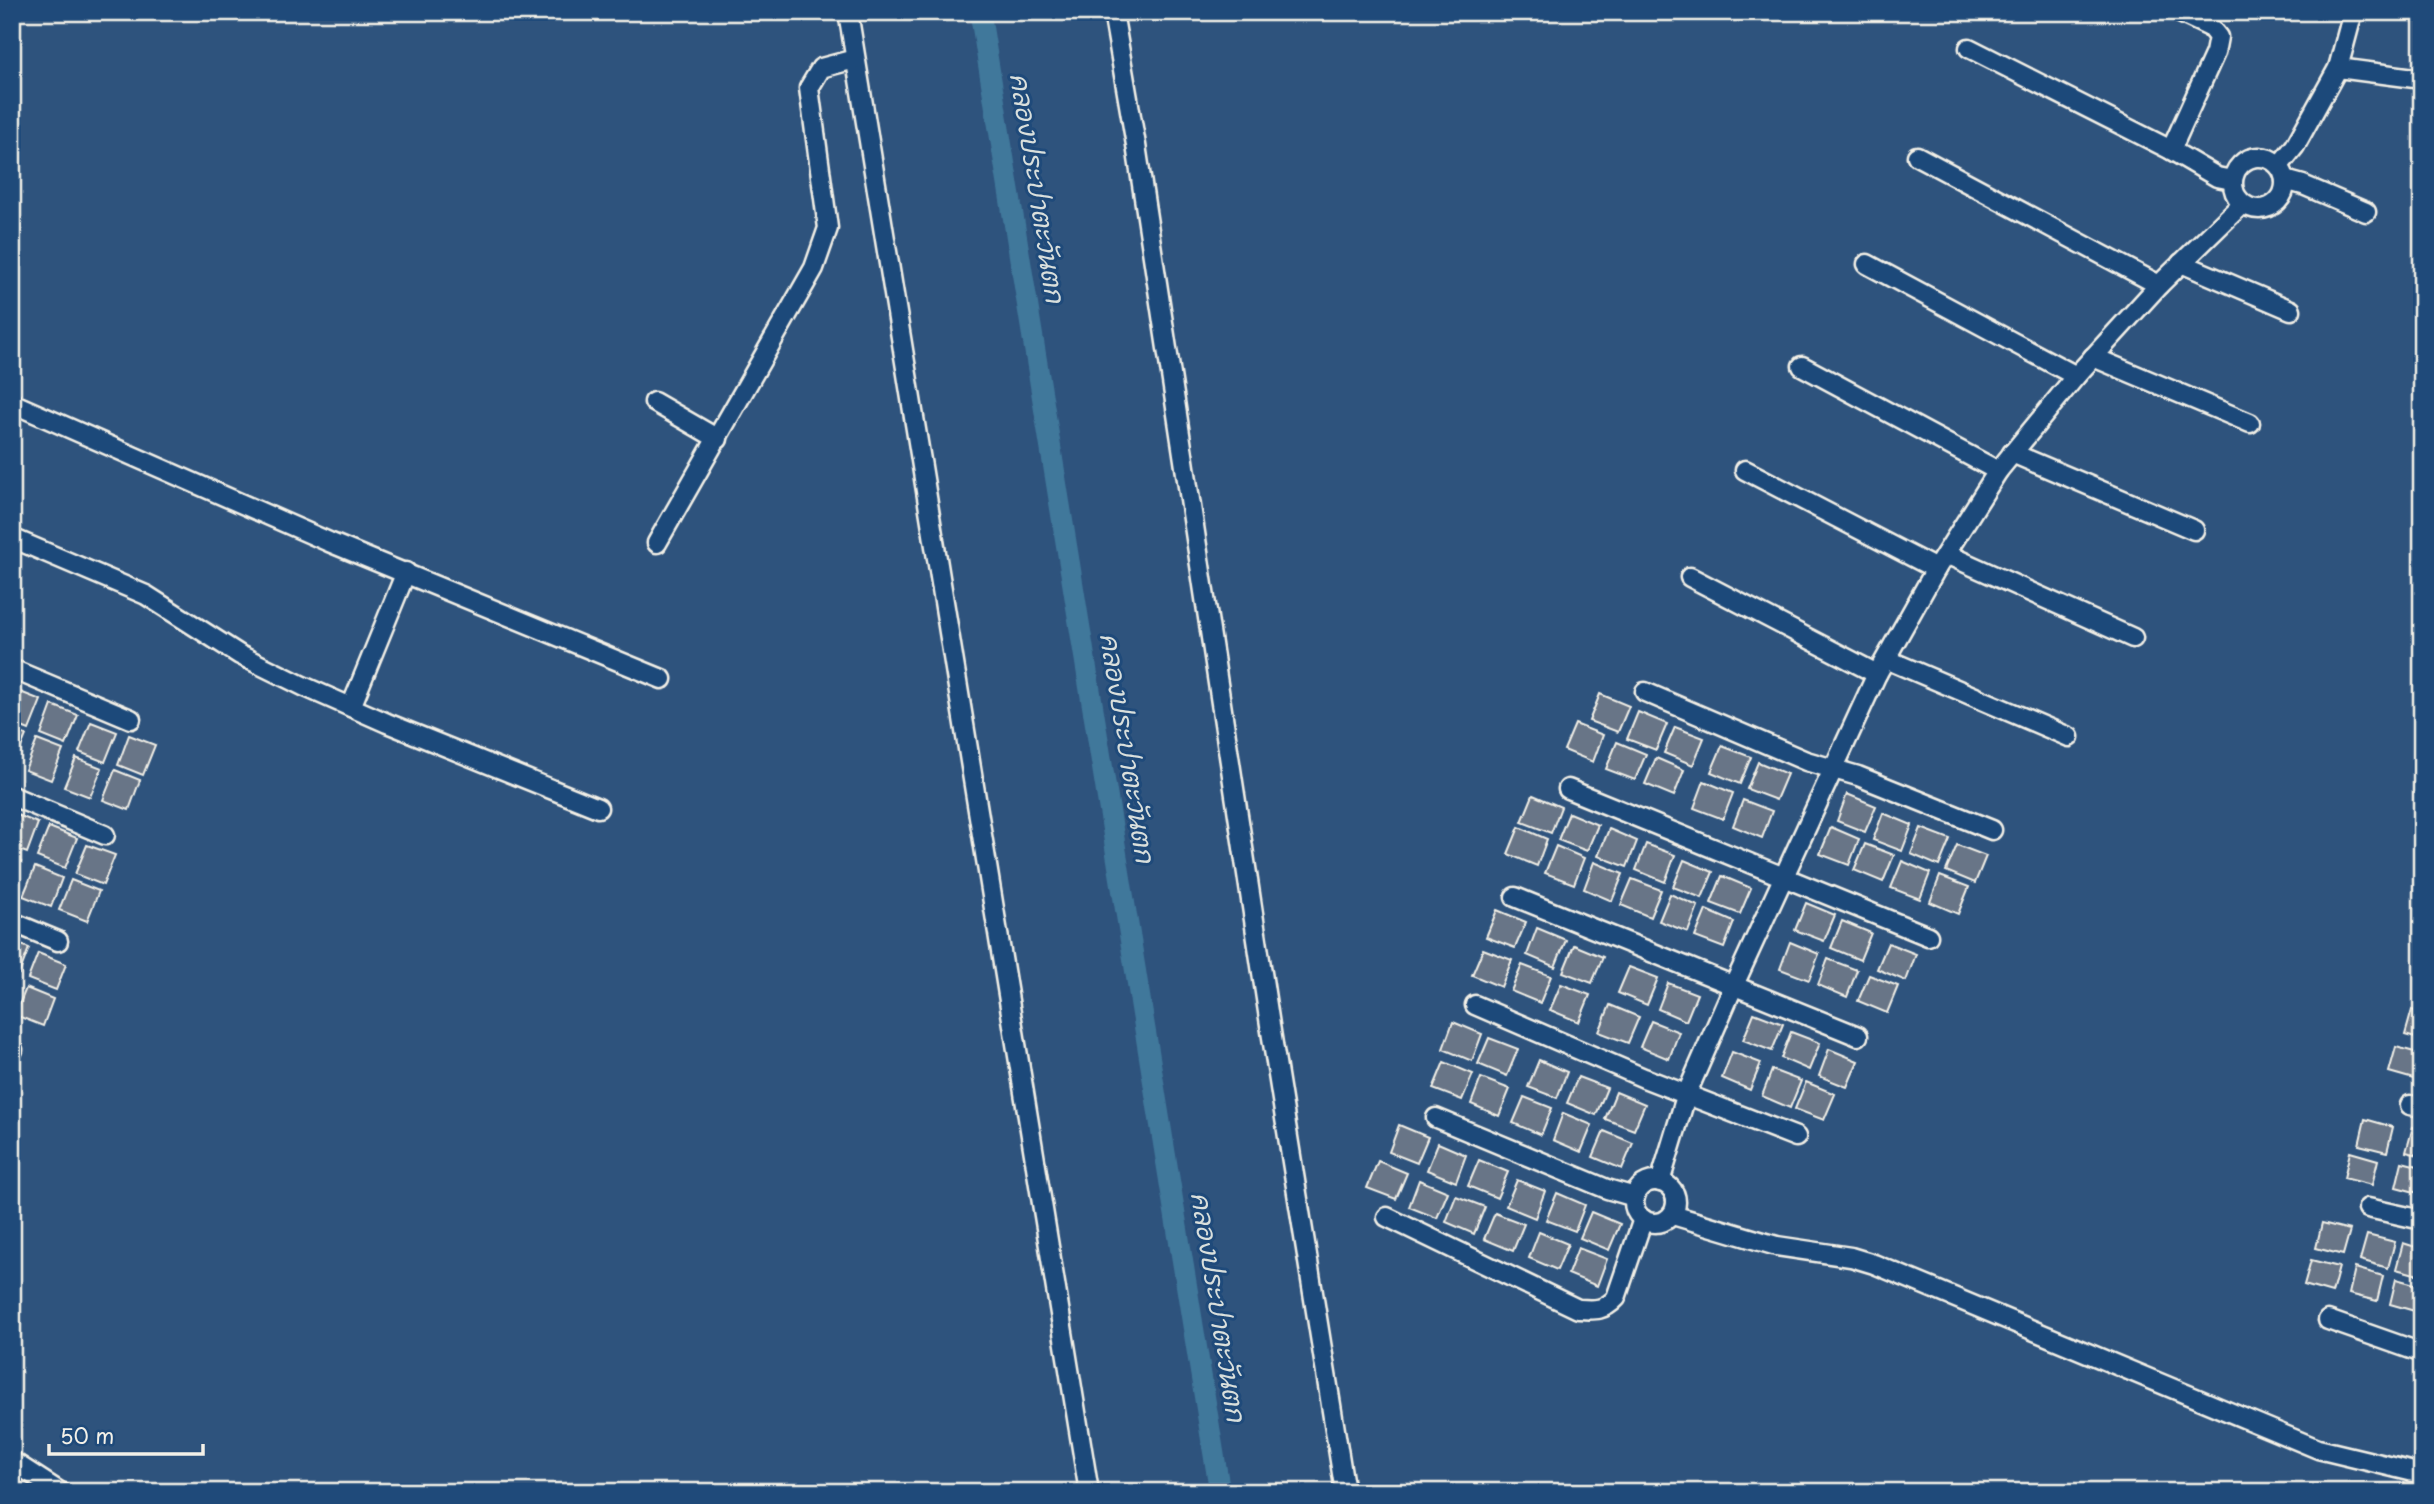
<svg xmlns="http://www.w3.org/2000/svg" width="2434" height="1504" viewBox="0 0 2434 1504" font-family="'Playpen Sans','Playpen Sans Thai',sans-serif">
<style>
.lines{fill:none;stroke-linecap:round;stroke-linejoin:round}
.canal{stroke:#40789b;stroke-width:21}
.building{fill:#687587;stroke:#f4f1e8;stroke-width:2}
.street-casing{stroke:#f4f1e8;stroke-width:23}
.street{stroke:#1f4a7a;stroke-width:18}
.labels{text-anchor:middle;stroke-width:6;stroke-linejoin:round;paint-order:stroke}
.water-label{font-size:26px;font-style:italic;fill:#d9dfdc;stroke:#1f4a7a}
</style>
<rect width="100%" height="100%" fill="#2e537d"/>
<filter id="ink" filterUnits="userSpaceOnUse"><feTurbulence type="fractalNoise" baseFrequency=".0143" numOctaves="2"/><feDisplacementMap in="SourceGraphic" scale="14" xChannelSelector="R" yChannelSelector="G"/><feConvolveMatrix kernelMatrix="1 2 1 2 8 2 1 2 1" color-interpolation-filters="sRGB"/></filter>
<g filter="url(#ink)">
<g class="lines">
<path class="canal" d="M980,12L1220,1492"/>
</g>
<g class="building">
<path d="M15,690L41,700L29,730L12,723V697Z"/>
<path d="M1600,694L1629,706L1618,732L1589,721Z"/>
<path d="M52,705L78,715L66,745L41,735Z"/>
<path d="M1638,712L1667,724L1656,750L1627,739Z"/>
<path d="M91,722L117,732L105,762L79,752Z"/>
<path d="M1575,724L1603,735L1593,762L1564,750Z"/>
<path d="M1675,727L1704,738L1693,765L1664,753Z"/>
<path d="M12,730L26,735L12,769Z"/>
<path d="M129,735L155,745L143,775L118,765Z"/>
<path d="M37,740L63,750L51,780L25,770Z"/>
<path d="M1617,742L1646,754L1635,780L1606,769Z"/>
<path d="M1722,746L1751,757L1740,784L1711,772Z"/>
<path d="M76,758L102,768L90,797L64,787Z"/>
<path d="M1656,758L1684,770L1674,796L1645,784Z"/>
<path d="M1758,762L1787,774L1776,800L1747,789Z"/>
<path d="M115,770L140,780L129,810L103,800Z"/>
<path d="M1704,781L1733,793L1723,819L1694,808Z"/>
<path d="M1847,794L1876,806L1865,832L1837,821Z"/>
<path d="M1533,795L1561,807L1551,833L1522,822Z"/>
<path d="M1743,800L1772,811L1762,838L1733,826Z"/>
<path d="M12,813L38,823L27,853L12,847Z"/>
<path d="M1569,813L1598,825L1587,851L1558,840Z"/>
<path d="M1883,813L1912,825L1902,851L1873,840Z"/>
<path d="M49,827L77,838L65,868L37,857Z"/>
<path d="M1519,827L1547,839L1537,866L1508,854Z"/>
<path d="M1831,827L1859,839L1849,865L1820,854Z"/>
<path d="M1921,828L1950,839L1939,866L1911,854Z"/>
<path d="M1609,829L1637,841L1627,867L1598,856Z"/>
<path d="M1646,844L1675,855L1665,882L1636,870Z"/>
<path d="M1865,844L1894,855L1883,882L1854,870Z"/>
<path d="M87,845L115,855L103,885L75,874Z"/>
<path d="M1957,845L1986,856L1975,883L1946,871Z"/>
<path d="M1556,846L1584,858L1574,884L1545,873Z"/>
<path d="M12,858L21,862L12,885Z"/>
<path d="M1684,860L1713,872L1702,898L1673,887Z"/>
<path d="M1902,861L1930,873L1920,899L1891,888Z"/>
<path d="M1594,862L1623,874L1612,901L1584,889Z"/>
<path d="M35,867L62,878L51,907L23,896Z"/>
<path d="M1722,876L1751,888L1740,914L1711,903Z"/>
<path d="M1940,876L1969,887L1958,914L1930,902Z"/>
<path d="M1632,879L1661,890L1650,917L1621,905Z"/>
<path d="M71,880L99,891L87,921L59,910Z"/>
<path d="M1670,894L1698,906L1688,932L1659,921Z"/>
<path d="M1806,903L1835,915L1824,941L1795,930Z"/>
<path d="M1497,910L1526,922L1515,948L1486,937Z"/>
<path d="M1706,910L1734,922L1724,948L1695,937Z"/>
<path d="M1842,921L1871,933L1860,960L1831,948Z"/>
<path d="M1537,928L1566,940L1555,967L1527,955Z"/>
<path d="M12,941L29,948L19,974L12,971Z"/>
<path d="M1790,942L1819,954L1809,980L1780,969Z"/>
<path d="M1888,943L1916,954L1906,981L1877,969Z"/>
<path d="M1574,945L1603,957L1592,983L1563,972Z"/>
<path d="M1483,949L1512,960L1501,987L1472,975Z"/>
<path d="M38,953L66,964L56,990L28,979Z"/>
<path d="M1828,959L1857,970L1847,997L1818,985Z"/>
<path d="M1522,965L1551,976L1540,1003L1511,991Z"/>
<path d="M1629,967L1658,978L1647,1005L1618,993Z"/>
<path d="M1869,975L1898,986L1887,1013L1858,1001Z"/>
<path d="M1668,983L1697,994L1686,1021L1658,1009Z"/>
<path d="M1561,984L1590,995L1579,1022L1550,1010Z"/>
<path d="M26,988L53,999L43,1026L15,1015Z"/>
<path d="M1610,1005L1639,1017L1628,1043L1599,1032Z"/>
<path d="M2412,1010L2422,1013V1040L2405,1035Z"/>
<path d="M1754,1013L1783,1024L1772,1051L1743,1040Z"/>
<path d="M1651,1021L1679,1032L1669,1059L1640,1047Z"/>
<path d="M1453,1022L1482,1034L1472,1061L1443,1049Z"/>
<path d="M1791,1032L1820,1043L1809,1070L1781,1058Z"/>
<path d="M1489,1038L1518,1049L1507,1076L1478,1064Z"/>
<path d="M2396,1047L2422,1054L2417,1080L2389,1072Z"/>
<path d="M1829,1049L1858,1061L1847,1087L1819,1076Z"/>
<path d="M1732,1052L1761,1063L1750,1090L1722,1078Z"/>
<path d="M1539,1060L1567,1072L1557,1098L1528,1087Z"/>
<path d="M1444,1062L1473,1074L1462,1100L1433,1089Z"/>
<path d="M12,1067L20,1070L12,1088Z"/>
<path d="M1772,1070L1801,1081L1790,1108L1762,1096Z"/>
<path d="M1578,1077L1607,1088L1596,1115L1567,1103Z"/>
<path d="M1481,1078L1510,1089L1499,1116L1471,1104Z"/>
<path d="M1806,1082L1835,1094L1824,1120L1795,1109Z"/>
<path d="M1616,1092L1645,1104L1634,1130L1605,1119Z"/>
<path d="M1524,1097L1552,1108L1541,1135L1513,1123Z"/>
<path d="M1563,1113L1592,1125L1581,1152L1553,1140Z"/>
<path d="M2365,1119L2393,1127L2387,1152L2359,1145Z"/>
<path d="M1399,1125L1428,1137L1417,1163L1389,1152Z"/>
<path d="M2413,1127L2422,1129V1156L2406,1152Z"/>
<path d="M1604,1131L1633,1143L1622,1169L1593,1157Z"/>
<path d="M1438,1143L1466,1155L1456,1182L1427,1170Z"/>
<path d="M2350,1152L2378,1160L2372,1185L2344,1178Z"/>
<path d="M1479,1160L1508,1172L1497,1198L1468,1186Z"/>
<path d="M1378,1161L1407,1173L1396,1199L1367,1188Z"/>
<path d="M2402,1162L2422,1167V1194L2396,1187Z"/>
<path d="M1419,1180L1448,1192L1437,1218L1409,1207Z"/>
<path d="M1517,1180L1545,1191L1535,1218L1506,1206Z"/>
<path d="M1557,1193L1585,1205L1575,1231L1546,1220Z"/>
<path d="M1456,1196L1485,1207L1474,1234L1446,1222Z"/>
<path d="M1591,1212L1620,1224L1609,1250L1580,1238Z"/>
<path d="M1495,1213L1524,1224L1513,1251L1484,1239Z"/>
<path d="M2322,1223L2350,1230L2343,1255L2316,1248Z"/>
<path d="M1539,1232L1568,1244L1557,1270L1529,1258Z"/>
<path d="M2367,1235L2395,1242L2388,1268L2360,1260Z"/>
<path d="M2403,1243L2422,1249V1276L2396,1269Z"/>
<path d="M1578,1248L1607,1259L1597,1286L1568,1274Z"/>
<path d="M2311,1260L2339,1267L2332,1293L2304,1285Z"/>
<path d="M2355,1268L2383,1276L2377,1301L2349,1294Z"/>
<path d="M2396,1279L2422,1286L2418,1312L2390,1304Z"/>
</g>
<g class="lines">
<defs>
<g id="street">
<path d="M848,12L1089,1492"/>
<path d="M1113,12L1136,145L1270,1025L1345,1492"/>
<path d="M1969,48L2171,150L2217,177L2232,180"/>
<path d="M2338,68L2422,79"/>
<path d="M2171,150L2215,53L2218,37L2210,27L2178,12"/>
<path d="M1917,156L2159,285"/>
<circle cx="2259" cy="183" r="26"/>
<path d="M2279,166L2295,146L2338,68L2353,12"/>
<path d="M2285,180L2303,185L2366,212"/>
<path d="M2181,263L2291,310"/>
<path d="M1867,264L2076,376"/>
<path d="M2093,357L2250,423"/>
<path d="M1802,366L1998,471"/>
<path d="M654,402L718,439"/>
<path d="M12,403L329,542L662,679"/>
<path d="M2012,453L2194,530"/>
<path d="M1745,470L1936,569"/>
<path d="M12,538L146,595L240,655L303,686L387,723L598,808"/>
<path d="M657,543L814,268L828,228L809,88L821,68L855,59"/>
<path d="M1946,554L2133,638"/>
<path d="M1690,577L1877,674"/>
<path d="M1886,659L2069,737"/>
<path d="M12,669L131,719"/>
<path d="M1645,692L1806,761L1858,776L1992,830"/>
<path d="M351,707L406,572"/>
<path d="M1568,789L1928,936"/>
<path d="M12,796L105,835"/>
<path d="M1515,897L1858,1036"/>
<path d="M12,922L58,941"/>
<path d="M1475,1005L1644,1078L1796,1137"/>
<path d="M12,1050H13"/>
<path d="M2410,1105L2422,1107"/>
<path d="M1436,1118L1607,1189L1635,1197"/>
<circle cx="1655" cy="1202" r="21"/>
<path d="M1660,1182L1687,1093L1734,985L1877,674L1936,569L1998,471L2076,376L2159,285L2242,204"/>
<path d="M2368,1208L2422,1220"/>
<path d="M1673,1215L1777,1246L1851,1257L1874,1264L2318,1449L2422,1474"/>
<path d="M1387,1217L1578,1309C1595,1310 1604,1311 1616,1298L1643,1219"/>
<path d="M2328,1320L2422,1353"/>
<path d="M12,1461L60,1492"/>
</g>
</defs>
<use href="#street" class="street-casing"/>
<use href="#street" class="street"/>
</g>
</g>
<g class="labels">
<g class="water-label">
<text transform="translate(1037 188) rotate(81)" y="9">คลองประปาตะวันตก</text>
<text transform="translate(1127 748) rotate(81)" y="9">คลองประปาตะวันตก</text>
<text transform="translate(1218 1307) rotate(81)" y="9">คลองประปาตะวันตก</text>
</g>
</g>
<rect width="2434" height="1504" fill="none" stroke="#1f4a7a" stroke-width="42"/>
<rect x="21" y="21" width="2392" height="1462" fill="none" stroke="#f4f1e8" stroke-width="2.5" filter="url(#ink)"/>
<path d="M49 1444v10h154v-10" fill="none" stroke="#f4f1e8" stroke-width="3.5"/>
<text x="60" y="1444" font-size="21" fill="#f4f1e8" stroke="#1f4a7a" stroke-width="5" paint-order="stroke">50 m</text>
</svg>
